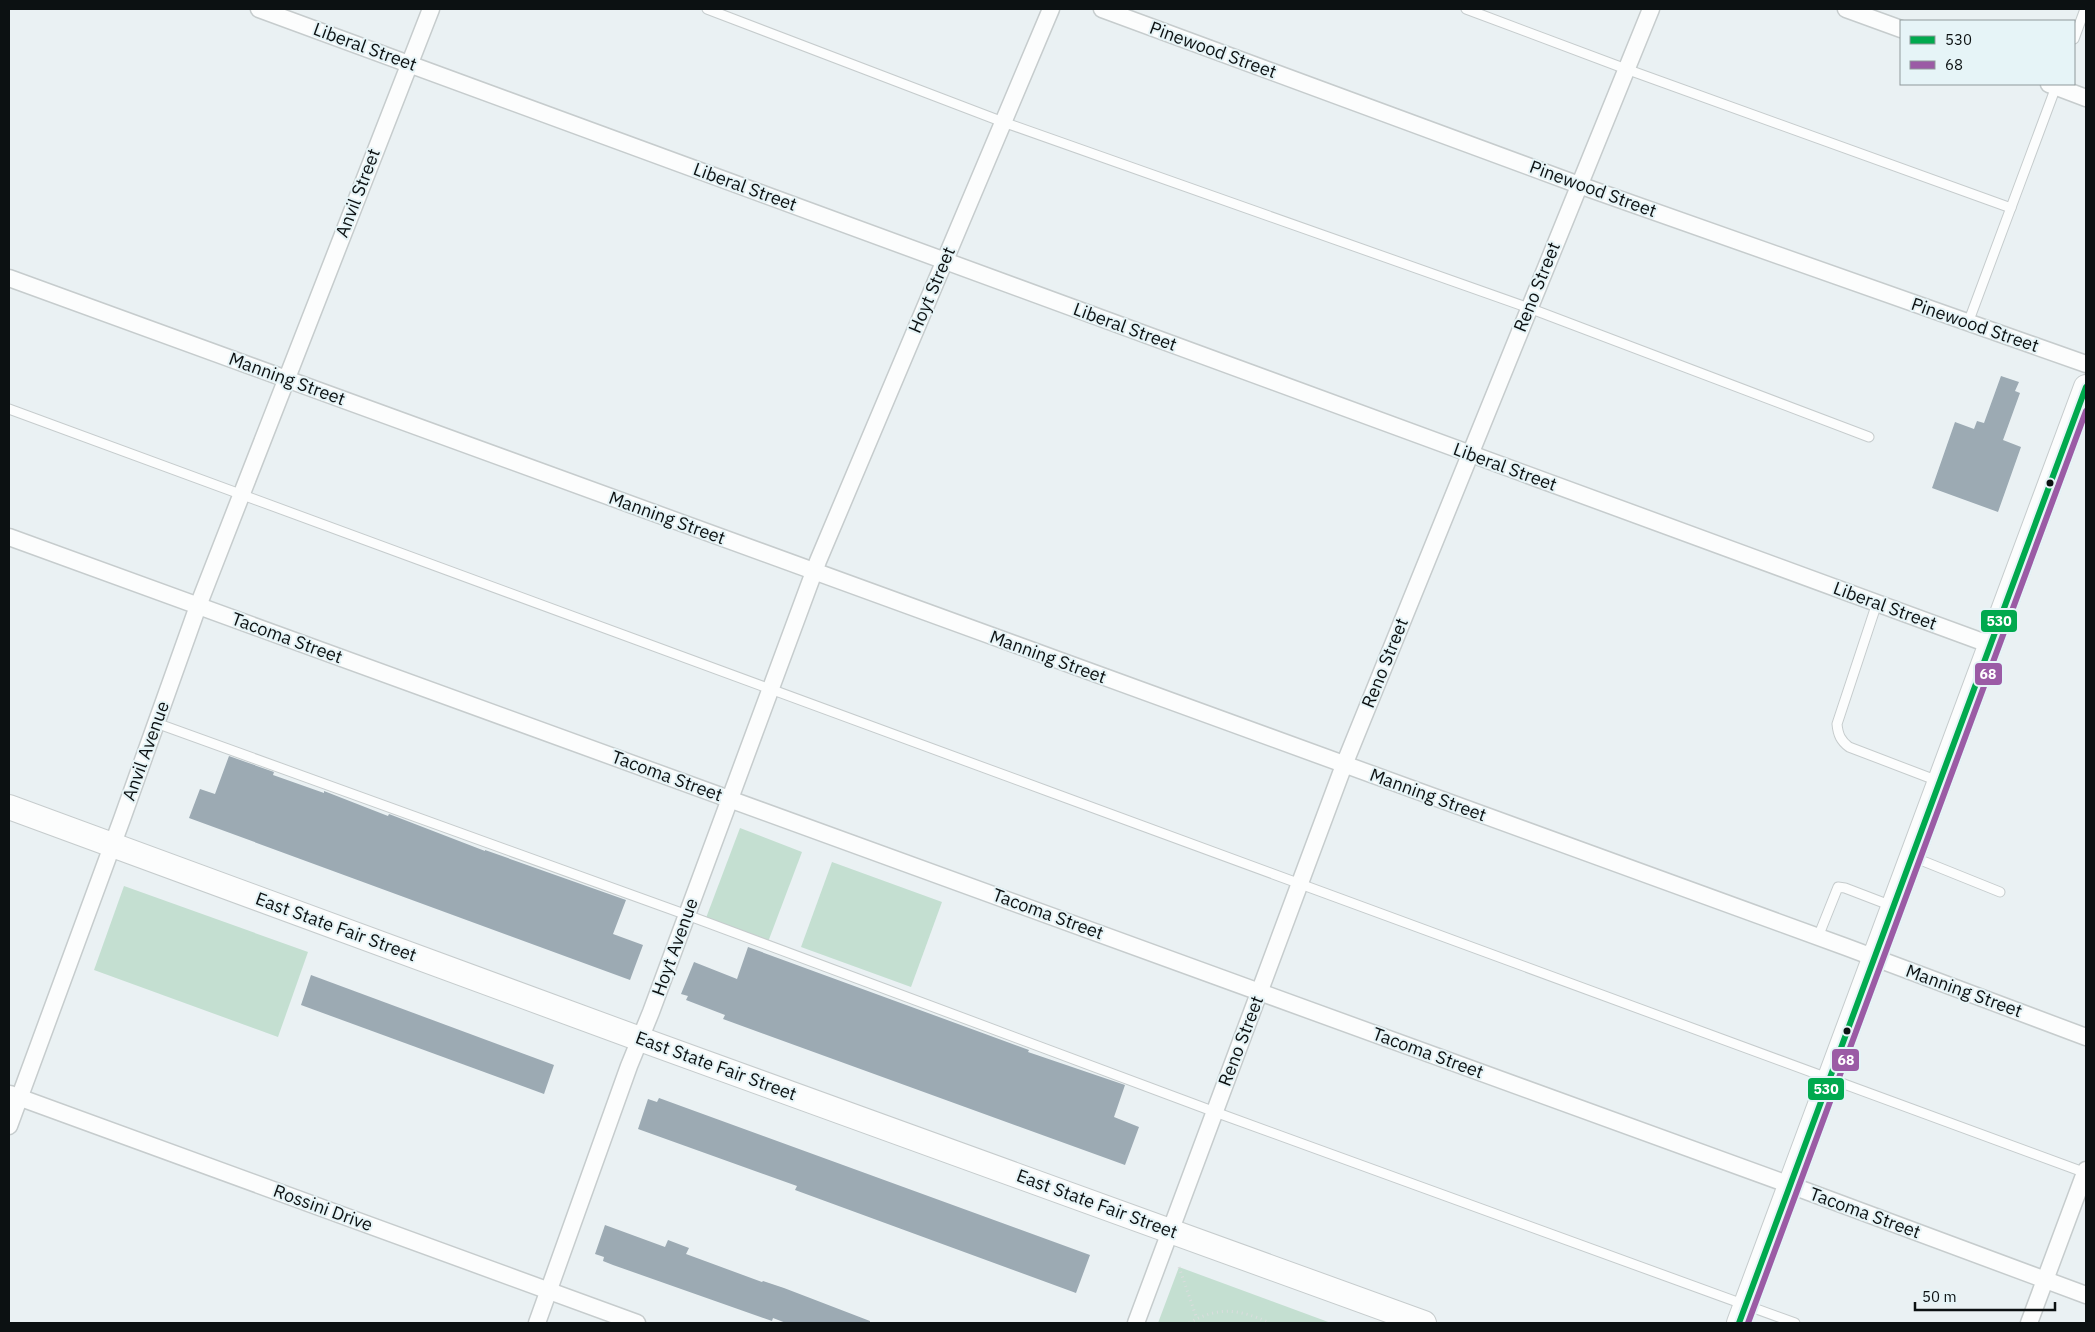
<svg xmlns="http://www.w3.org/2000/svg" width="2095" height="1332" viewBox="0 0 2095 1332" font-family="'IBM Plex Sans',sans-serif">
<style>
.green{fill:#c4dfd1}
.building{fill:#9caab3}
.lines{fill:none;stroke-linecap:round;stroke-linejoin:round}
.lane-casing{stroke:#c6cccd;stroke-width:11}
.street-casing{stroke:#c6cccd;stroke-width:19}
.secondary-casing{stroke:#c6cccd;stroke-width:26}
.path{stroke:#dadddd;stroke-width:3;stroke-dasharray:1 4;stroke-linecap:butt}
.lane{stroke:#fcfdfd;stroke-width:9}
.street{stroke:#fcfdfd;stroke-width:16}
.secondary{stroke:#fcfdfd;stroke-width:24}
.bus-1-casing{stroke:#e6f4f7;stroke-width:10}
.bus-2-casing{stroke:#e6f4f7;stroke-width:10}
.bus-1{stroke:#00a94e;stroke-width:6}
.bus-2{stroke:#9b5ba5;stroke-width:6}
.bus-dot{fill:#0c1112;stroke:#e6f4f7;stroke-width:2}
.labels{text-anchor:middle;stroke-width:4;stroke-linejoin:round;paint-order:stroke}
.street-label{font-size:18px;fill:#0c1112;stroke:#e6f4f7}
.line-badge{stroke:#e6f4f7;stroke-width:2}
.badge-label{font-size:14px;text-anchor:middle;font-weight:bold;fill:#fff}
</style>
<rect width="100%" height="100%" fill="#eaf1f3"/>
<g class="green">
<path d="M740,828L802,852L768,942L706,918Z"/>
<path d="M832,862L942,902L911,987L801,947Z"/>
<path d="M124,886L308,952L278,1037L94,970Z"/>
<path d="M1179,1267L1331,1323H1158Z"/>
</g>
<g class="building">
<path d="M2001,376L2019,382L2015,391L2020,393L2003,440L2021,447L1998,512L1932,488L1955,422L1974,429L1977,421L1984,423Z"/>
<path d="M229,756L274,772L273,775L324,793V791L388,816L389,814L485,851V850L626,900L613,934L643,945L630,980L189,818L200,789L215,794Z"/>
<path d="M748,947L1029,1050L1028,1052L1125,1085L1114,1117L1139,1127L1125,1165L723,1019L725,1015L686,1000L688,996L681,994L694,962L737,979Z"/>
<path d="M311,975L554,1065L544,1094L301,1005Z"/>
<path d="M659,1098L1090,1255L1076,1293L795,1190L797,1186L638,1129L648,1099L657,1102Z"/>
<path d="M605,1225L665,1247L668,1240L689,1248L686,1254L762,1282L763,1281L784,1288L870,1321V1323H786L773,1318L772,1321L613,1265L603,1261L604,1257L595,1254Z"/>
</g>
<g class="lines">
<defs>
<g id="lane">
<path d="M707,9L1003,122L1529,308L1869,437"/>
<path d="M1466,9L1626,69L2011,208"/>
<path d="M2074,39L2085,9"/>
<path d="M1968,323L2057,84"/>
<path d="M9,409C700,668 1395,914 2086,1173"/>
<path d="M1877,603L1837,724C1838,735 1841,741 1849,747L1938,781"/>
<path d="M156,723L687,915L1215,1112L1795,1323"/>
<path d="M1913,857L2000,892"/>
<path d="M1818,937L1838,887L1845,888L1892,906"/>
</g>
<g id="street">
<path d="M259,9L1991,645"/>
<path d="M1102,9L1579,185L2086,364"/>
<path d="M1846,9L1901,29"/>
<path d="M2049,84L2086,98"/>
<path d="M9,278L1846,947L2086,1037"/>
<path d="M9,537L1790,1185L2086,1295"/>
<path d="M10,1094L637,1323"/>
<path d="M9,1126L122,819L198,606L431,9"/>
<path d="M537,1323L629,1066L651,1012L818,561L1051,9"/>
<path d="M1136,1323L1344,765L1651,9"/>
<path d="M2029,1323L2086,1170"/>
</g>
<g id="secondary">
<path d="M9,807L640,1039L1424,1323"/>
<path d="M1739,1323L2086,387"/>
</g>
</defs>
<use href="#lane" class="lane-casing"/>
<use href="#street" class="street-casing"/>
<use href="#secondary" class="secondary-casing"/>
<g class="path">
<path d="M1179,1267L1197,1319"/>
<path d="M1189,1323C1219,1306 1239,1309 1270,1323"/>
</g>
<use href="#lane" class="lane"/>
<use href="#street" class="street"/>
<use href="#secondary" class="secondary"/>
<defs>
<path id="bus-1" d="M1739,1323L2086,387"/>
<path id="bus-2" d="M1748,1323L2086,411"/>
</defs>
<use href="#bus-1" class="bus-1-casing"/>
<use href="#bus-2" class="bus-2-casing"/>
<use href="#bus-1" class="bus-1"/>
<use href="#bus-2" class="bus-2"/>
</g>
<g class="bus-dot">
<circle cx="2050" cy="483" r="4.5"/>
<circle cx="1847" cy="1031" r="4.5"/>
</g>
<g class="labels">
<g class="street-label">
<text transform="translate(365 47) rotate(20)" y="6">Liberal Street</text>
<text transform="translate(1213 50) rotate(20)" y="6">Pinewood Street</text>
<text transform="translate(745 187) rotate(20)" y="6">Liberal Street</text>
<text transform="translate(1593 189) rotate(20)" y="6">Pinewood Street</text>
<text transform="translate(358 193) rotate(-69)" y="6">Anvil Street</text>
<text transform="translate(1537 287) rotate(-68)" y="6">Reno Street</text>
<text transform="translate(932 290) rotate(-67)" y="6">Hoyt Street</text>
<text transform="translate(1975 325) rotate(19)" y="6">Pinewood Street</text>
<text transform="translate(1125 327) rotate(20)" y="6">Liberal Street</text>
<text transform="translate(287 379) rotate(20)" y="6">Manning Street</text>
<text transform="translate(1505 467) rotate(20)" y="6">Liberal Street</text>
<text transform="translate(667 518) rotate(20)" y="6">Manning Street</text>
<text transform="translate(1885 606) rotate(20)" y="6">Liberal Street</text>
<text transform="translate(287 638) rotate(20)" y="6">Tacoma Street</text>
<text transform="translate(1048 657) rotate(20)" y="6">Manning Street</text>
<text transform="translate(1385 663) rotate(-68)" y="6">Reno Street</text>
<text transform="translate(146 751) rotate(-70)" y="6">Anvil Avenue</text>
<text transform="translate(667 776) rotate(20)" y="6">Tacoma Street</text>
<text transform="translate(1428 795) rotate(20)" y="6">Manning Street</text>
<text transform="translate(1048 914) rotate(20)" y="6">Tacoma Street</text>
<text transform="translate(336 927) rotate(20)" y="6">East State Fair Street</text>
<text transform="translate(675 947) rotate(-70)" y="6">Hoyt Avenue</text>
<text transform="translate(1964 991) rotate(20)" y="6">Manning Street</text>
<text transform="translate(1241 1041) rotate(-69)" y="6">Reno Street</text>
<text transform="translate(1428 1053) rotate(20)" y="6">Tacoma Street</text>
<text transform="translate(716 1066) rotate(20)" y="6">East State Fair Street</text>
<text transform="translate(1097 1204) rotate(20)" y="6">East State Fair Street</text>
<text transform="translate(323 1208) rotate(20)" y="6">Rossini Drive</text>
<text transform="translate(1865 1213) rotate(20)" y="6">Tacoma Street</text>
</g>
</g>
<g class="line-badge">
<rect x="1980" y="609" width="38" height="24" rx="5" fill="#00a94e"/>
<rect x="1974" y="662" width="29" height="24" rx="5" fill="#9b5ba5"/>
<rect x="1831" y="1048" width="29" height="24" rx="5" fill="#9b5ba5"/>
<rect x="1807" y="1077" width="38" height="24" rx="5" fill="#00a94e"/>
</g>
<g class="badge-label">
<text x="1999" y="626">530</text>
<text x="1988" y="679">68</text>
<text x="1846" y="1065">68</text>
<text x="1826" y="1094">530</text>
</g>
<rect width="2095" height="1332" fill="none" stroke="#0c1112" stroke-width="20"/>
<rect x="1900" y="20" width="175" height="65" fill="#e6f4f7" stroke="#8f999b"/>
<rect x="1910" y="36" width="25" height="8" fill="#00a94e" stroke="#8f999b"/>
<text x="1945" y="45" font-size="15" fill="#0c1112">530</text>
<rect x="1910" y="61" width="25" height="8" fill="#9b5ba5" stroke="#8f999b"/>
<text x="1945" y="70" font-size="15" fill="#0c1112">68</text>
<path d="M1915 1302v8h140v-8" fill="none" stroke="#0c1112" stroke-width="2.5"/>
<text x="1922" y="1302" font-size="15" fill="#0c1112" stroke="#e6f4f7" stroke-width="4" paint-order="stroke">50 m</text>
</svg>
